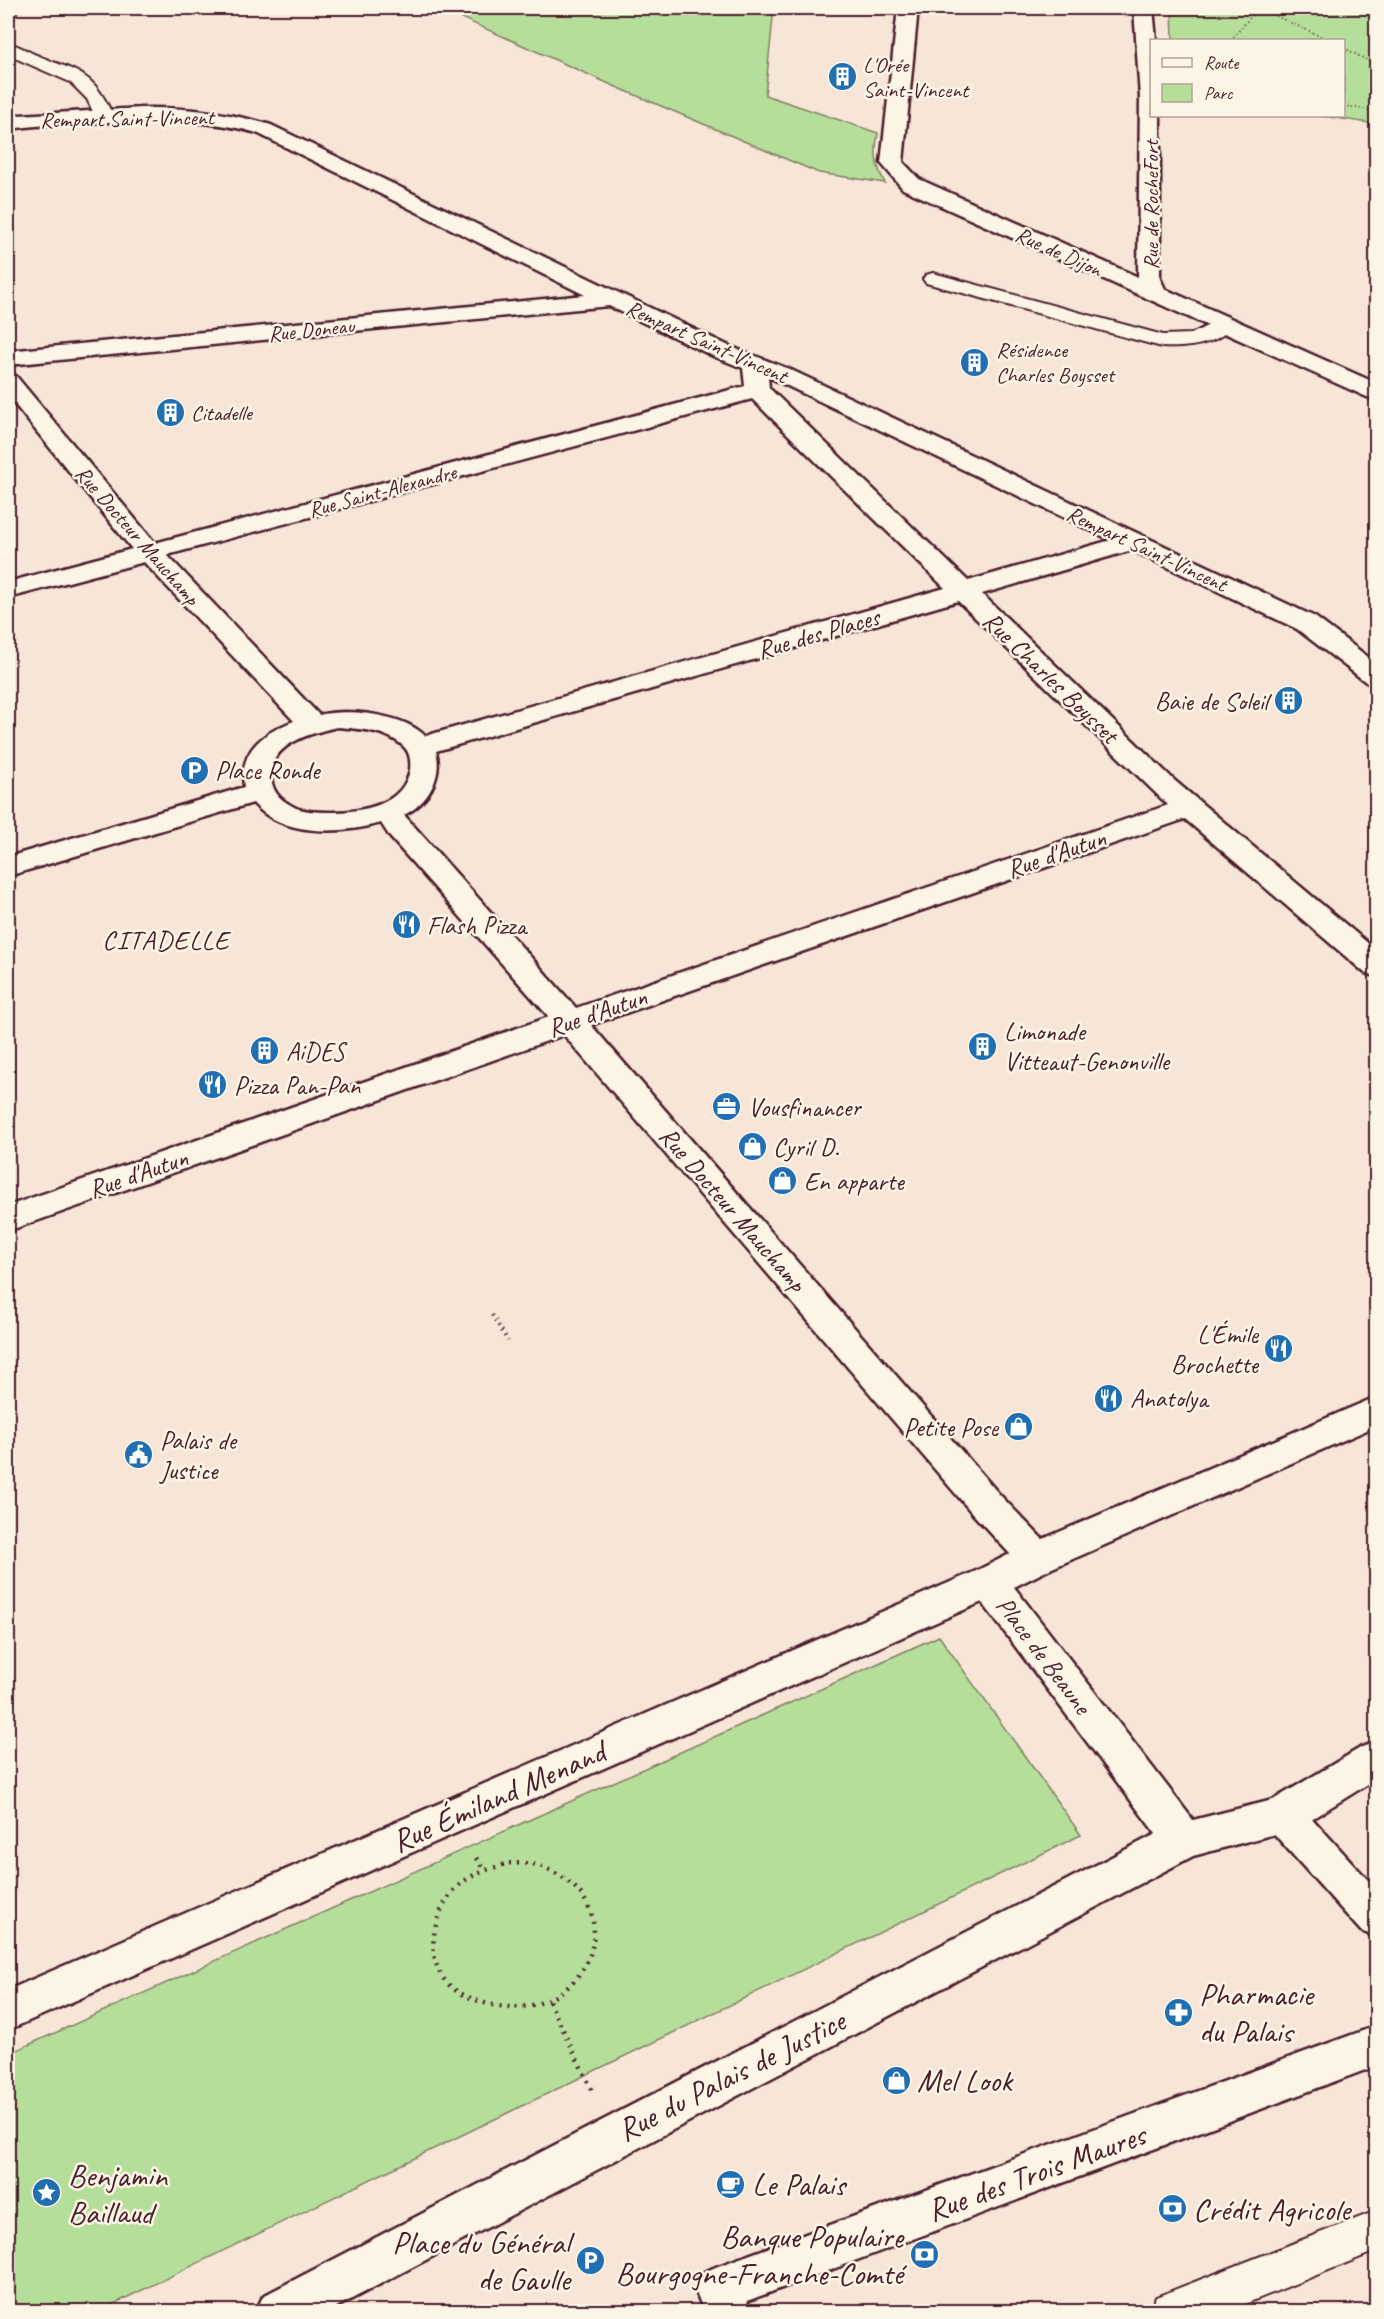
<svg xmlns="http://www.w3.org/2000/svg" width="1384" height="2319" viewBox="0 0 1384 2319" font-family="Caveat,sans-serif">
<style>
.green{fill:#b5de9a;stroke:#807e62;stroke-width:1.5}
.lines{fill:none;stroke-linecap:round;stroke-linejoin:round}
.service-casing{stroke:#4a1f2b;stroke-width:4}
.pedestrian-casing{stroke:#4a1f2b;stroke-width:5}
.minor-casing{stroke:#4a1f2b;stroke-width:5}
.secondary-casing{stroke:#4a1f2b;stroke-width:5}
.path-far2{stroke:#4a1f2b;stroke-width:2;stroke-dasharray:1 3;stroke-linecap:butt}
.path-far1{stroke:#4a1f2b;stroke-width:4;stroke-dasharray:1.5 4.5;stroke-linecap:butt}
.path{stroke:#4a1f2b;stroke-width:4.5;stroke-dasharray:2 6;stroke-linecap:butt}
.service{fill:#fcf5e5;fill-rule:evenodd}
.pedestrian{fill:#fcf5e5;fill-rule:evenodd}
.minor{fill:#fcf5e5;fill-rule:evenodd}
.secondary{fill:#fcf5e5;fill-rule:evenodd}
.labels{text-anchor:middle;stroke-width:5;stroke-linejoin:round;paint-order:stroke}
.far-poi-label{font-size:22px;fill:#4a1f2b;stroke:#fcf5e5;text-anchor:start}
.far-street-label{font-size:22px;fill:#4a1f2b;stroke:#fcf5e5}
.street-label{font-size:26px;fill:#4a1f2b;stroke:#fcf5e5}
.poi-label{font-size:26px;fill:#4a1f2b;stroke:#fcf5e5;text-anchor:start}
.neighbourhood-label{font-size:27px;letter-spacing:1.5px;fill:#4a1f2b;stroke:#fcf5e5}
.near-street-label{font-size:32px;fill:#4a1f2b;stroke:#fcf5e5}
.near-poi-label{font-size:32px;fill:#4a1f2b;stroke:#fcf5e5;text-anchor:start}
</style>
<rect width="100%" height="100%" fill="#f7e6d8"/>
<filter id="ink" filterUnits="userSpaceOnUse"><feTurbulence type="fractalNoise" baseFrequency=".0167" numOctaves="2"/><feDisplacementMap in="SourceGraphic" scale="12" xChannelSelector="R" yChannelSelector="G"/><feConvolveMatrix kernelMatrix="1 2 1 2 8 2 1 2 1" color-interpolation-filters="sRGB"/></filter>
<g filter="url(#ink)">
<g class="green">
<path d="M439,8H774L765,95L878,133C874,152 875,165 885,183L819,173L614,86Z"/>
<path d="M1172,8H1376V124L1322,116H1344V40H1173Z"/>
<path d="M939,1636L1081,1835L99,2311H8V2054Z"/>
</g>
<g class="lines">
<defs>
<g id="service">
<path d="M8,8H19L14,14L8,15Z"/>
<path d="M8,43C19,45 28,52 39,56C79,73 94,72 113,116L111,120H97L87,99L70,82L8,55Z"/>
<path d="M933,273L1163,335L1191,334L1223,318L1230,320L1234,324C1218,346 1186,348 1162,347L926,283L923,279L926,275Z"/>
<path d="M1376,2211V2251L1225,2312H1150L1156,2297Z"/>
</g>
<path id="pedestrian" d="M1376,2026V2066L747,2301L751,2312H704L695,2289L702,2273L718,2266Z"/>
<g id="minor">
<path d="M898,8H918L903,162L919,179L1138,277L1140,98L1134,8H1153L1156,40H1152V116H1160V278L1165,289L1376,383V399L1367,397L903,189L881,163Z"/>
<path d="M142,108C187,107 228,112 271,125L729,346L789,369L1315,617L1376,663V684L1366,682L1297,629L1132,550L982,594L1175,781L1376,950V976L1365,973L1185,819L591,1025L999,1494L1050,1547L1056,1558L1050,1569L1037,1573L1024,1569L973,1514L564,1035L8,1231V1206L549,1017L390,837L381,823C341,834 283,837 253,803L8,876V857L244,787C239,751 262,733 294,721L144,562L8,598V582L132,549L8,396V374L16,376L155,543L745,386L743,368L713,356L609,306L8,365V351L585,295L257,133C208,119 160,120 109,122C75,123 41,125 8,129V117L19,115ZM768,377L773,379L1111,540L968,581L769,388ZM752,399L945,588L425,736C404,714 347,708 319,715L167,555ZM958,601L1168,805L576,1008L404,815C428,803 443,777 436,751ZM337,727C359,729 385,730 402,745C410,751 411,761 410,770C403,805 363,812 332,812C321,812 307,812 296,808C282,801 273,794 271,778C268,744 311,733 337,727Z"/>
<path d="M1283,1797L1297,1802L1376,1889V1937L1361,1931L1269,1828L1263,1815L1269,1802Z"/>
</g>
<path id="secondary" d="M1376,1397V1426L1050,1569L1014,1587L1193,1820L1273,1800L1362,1747L1376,1742V1779L1297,1828L1193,1856L327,2312H256L263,2296L1156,1834L982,1602L8,2030V1990L976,1571L1024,1547Z"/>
</defs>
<use href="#service" class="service-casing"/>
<use href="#pedestrian" class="pedestrian-casing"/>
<use href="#minor" class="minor-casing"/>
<use href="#secondary" class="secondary-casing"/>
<g class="path-far2">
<path d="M1258,8L1329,40"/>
<path d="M1231,40L1258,8"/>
<path d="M1344,48L1376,65"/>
<path d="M1344,106L1376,111"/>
</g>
<path class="path-far1" d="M492,1315L508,1341"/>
<g class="path">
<path d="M476,1858L484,1870"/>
<path d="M509,1863C518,1864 528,1862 536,1865C652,1902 576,2052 462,1994C418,1972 430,1907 463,1882C476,1872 493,1868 509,1863Z"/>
<path d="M549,2001L592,2090"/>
</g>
<use href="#service" class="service"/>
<use href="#pedestrian" class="pedestrian"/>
<use href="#minor" class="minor"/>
<use href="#secondary" class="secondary"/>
</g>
</g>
<defs>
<symbol id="building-disc" viewBox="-11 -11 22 22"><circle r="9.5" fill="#1f6fb2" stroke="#fcf5e5"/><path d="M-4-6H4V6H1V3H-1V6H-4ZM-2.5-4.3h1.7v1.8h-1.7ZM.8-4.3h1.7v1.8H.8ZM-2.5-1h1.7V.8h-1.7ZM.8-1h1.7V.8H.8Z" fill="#fff"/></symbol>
<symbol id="parking-disc" viewBox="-11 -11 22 22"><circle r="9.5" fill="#1f6fb2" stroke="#fcf5e5"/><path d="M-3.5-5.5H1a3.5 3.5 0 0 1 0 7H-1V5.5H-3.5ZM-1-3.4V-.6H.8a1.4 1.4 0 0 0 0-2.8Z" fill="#fff"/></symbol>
<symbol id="restaurant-disc" viewBox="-11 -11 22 22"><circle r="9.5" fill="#1f6fb2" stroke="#fcf5e5"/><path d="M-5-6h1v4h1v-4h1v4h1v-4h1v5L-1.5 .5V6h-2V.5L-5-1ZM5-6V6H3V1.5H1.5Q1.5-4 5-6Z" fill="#fff"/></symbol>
<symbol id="office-disc" viewBox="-11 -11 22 22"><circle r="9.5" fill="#1f6fb2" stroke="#fcf5e5"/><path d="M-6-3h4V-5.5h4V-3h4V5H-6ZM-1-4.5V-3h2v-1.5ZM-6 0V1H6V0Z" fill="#fff"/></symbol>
<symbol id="shop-disc" viewBox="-11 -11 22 22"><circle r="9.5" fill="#1f6fb2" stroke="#fcf5e5"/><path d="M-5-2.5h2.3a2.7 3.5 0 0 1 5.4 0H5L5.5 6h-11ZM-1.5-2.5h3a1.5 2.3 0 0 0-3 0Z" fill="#fff"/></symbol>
<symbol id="civic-disc" viewBox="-11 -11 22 22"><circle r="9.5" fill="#1f6fb2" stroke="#fcf5e5"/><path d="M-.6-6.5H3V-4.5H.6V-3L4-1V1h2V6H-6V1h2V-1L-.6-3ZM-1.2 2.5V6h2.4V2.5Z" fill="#fff"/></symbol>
<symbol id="pharmacy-disc" viewBox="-11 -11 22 22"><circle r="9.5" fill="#1f6fb2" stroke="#fcf5e5"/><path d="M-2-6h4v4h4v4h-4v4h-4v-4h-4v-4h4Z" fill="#fff"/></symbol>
<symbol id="cafe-disc" viewBox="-11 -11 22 22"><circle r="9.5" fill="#1f6fb2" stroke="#fcf5e5"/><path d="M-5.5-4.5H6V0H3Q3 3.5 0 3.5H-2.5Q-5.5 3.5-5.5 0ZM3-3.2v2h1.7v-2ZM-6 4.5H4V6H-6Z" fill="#fff"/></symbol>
<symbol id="sight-disc" viewBox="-11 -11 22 22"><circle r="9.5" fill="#1f6fb2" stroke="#fcf5e5"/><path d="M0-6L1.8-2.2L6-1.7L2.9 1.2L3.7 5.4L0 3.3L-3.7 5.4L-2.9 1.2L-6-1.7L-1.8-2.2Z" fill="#fff"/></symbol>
<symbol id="bank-disc" viewBox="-11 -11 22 22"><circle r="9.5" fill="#1f6fb2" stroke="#fcf5e5"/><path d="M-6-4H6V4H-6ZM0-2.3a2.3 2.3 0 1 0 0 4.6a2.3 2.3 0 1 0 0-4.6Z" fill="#fff"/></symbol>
</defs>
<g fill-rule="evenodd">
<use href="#building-disc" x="826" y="60" width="33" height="33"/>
<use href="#building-disc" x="958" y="346" width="33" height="33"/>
<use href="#building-disc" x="154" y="396" width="33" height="33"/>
<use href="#building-disc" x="1272" y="684" width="33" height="33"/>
<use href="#parking-disc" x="178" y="754" width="33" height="33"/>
<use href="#restaurant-disc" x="390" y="908" width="33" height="33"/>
<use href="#building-disc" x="966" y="1030" width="33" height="33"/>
<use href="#building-disc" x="248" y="1034" width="33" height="33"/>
<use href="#restaurant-disc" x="196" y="1068" width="33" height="33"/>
<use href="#office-disc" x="710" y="1090" width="33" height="33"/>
<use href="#shop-disc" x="736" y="1130" width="33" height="33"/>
<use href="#shop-disc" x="766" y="1164" width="33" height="33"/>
<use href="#restaurant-disc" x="1262" y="1332" width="33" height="33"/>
<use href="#restaurant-disc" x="1092" y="1382" width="33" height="33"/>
<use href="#shop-disc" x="1002" y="1410" width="33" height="33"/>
<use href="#civic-disc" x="122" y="1438" width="33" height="33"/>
<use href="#pharmacy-disc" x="1162" y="1996" width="33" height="33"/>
<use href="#shop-disc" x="880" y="2064" width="33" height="33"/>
<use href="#cafe-disc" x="714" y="2168" width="33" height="33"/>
<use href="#sight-disc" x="30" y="2176" width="33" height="33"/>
<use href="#bank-disc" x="1156" y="2192" width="33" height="33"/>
<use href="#bank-disc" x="908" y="2238" width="33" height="33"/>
<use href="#parking-disc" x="574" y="2244" width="33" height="33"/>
</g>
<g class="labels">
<g class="far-poi-label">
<text x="863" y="72">L'Orée<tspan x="863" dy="25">Saint-Vincent</tspan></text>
<text x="996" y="357">Résidence<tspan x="996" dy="25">Charles Boysset</tspan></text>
<text x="191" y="420">Citadelle</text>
</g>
<g class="far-street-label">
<text transform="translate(127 118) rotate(-1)" y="8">Rempart Saint-Vincent</text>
<text transform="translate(1150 205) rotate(-90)" y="8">Rue de RocheFort</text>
<text transform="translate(1059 251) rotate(24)" y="8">Rue de Dijon</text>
<text transform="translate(311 329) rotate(-6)" y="8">Rue Doneau</text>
<text transform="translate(707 341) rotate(24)" y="8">Rempart Saint-Vincent</text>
<text transform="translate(382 490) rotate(-15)" y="8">Rue Saint-Alexandre</text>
<text transform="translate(138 535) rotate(49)" y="8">Rue Docteur Mauchamp</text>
<text transform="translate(1147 548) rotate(25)" y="8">Rempart Saint-Vincent</text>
</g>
<g class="street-label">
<text transform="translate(818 633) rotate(-16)" y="9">Rue des Places</text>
<text transform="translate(1051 677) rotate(44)" y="9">Rue Charles Boysset</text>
<text transform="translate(1056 853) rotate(-19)" y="9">Rue d'Autun</text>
<text transform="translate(597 1012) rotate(-19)" y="9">Rue d'Autun</text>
<text transform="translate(138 1173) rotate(-19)" y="9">Rue d'Autun</text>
<text transform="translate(733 1209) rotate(49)" y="9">Rue Docteur Mauchamp</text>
<text transform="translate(1044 1655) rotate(53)" y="9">Place de Beaune</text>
</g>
<g class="poi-label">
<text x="1268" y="710" text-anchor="end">Baie de Soleil</text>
<text x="215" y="779">Place Ronde</text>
<text x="427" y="934">Flash Pizza</text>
<text x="1004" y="1040">Limonade<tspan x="1004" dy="30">Vitteaut-Genonville</tspan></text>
<text x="286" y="1060">AiDES</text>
<text x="234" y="1094">Pizza Pan-Pan</text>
<text x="748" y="1116">Vousfinancer</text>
<text x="773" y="1156">Cyril D.</text>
<text x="804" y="1190">En apparte</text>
<text x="1258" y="1343" text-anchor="end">L'Émile<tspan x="1258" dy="30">Brochette</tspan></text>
<text x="1130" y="1407">Anatolya</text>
<text x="998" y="1436" text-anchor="end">Petite Pose</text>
<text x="160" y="1449">Palais de<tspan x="160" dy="30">Justice</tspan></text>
</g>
<g class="neighbourhood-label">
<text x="166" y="949">CITADELLE</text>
</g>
<g class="near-street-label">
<text transform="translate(498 1796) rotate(-24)" y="11">Rue Émiland Menand</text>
<text transform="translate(731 2075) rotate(-27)" y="11">Rue du Palais de Justice</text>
<text transform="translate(1036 2172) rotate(-20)" y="11">Rue des Trois Maures</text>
</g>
<g class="near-poi-label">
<text x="1199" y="2005">Pharmacie<tspan x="1199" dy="37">du Palais</tspan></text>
<text x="917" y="2091">Mel Look</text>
<text x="68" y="2186">Benjamin<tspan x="68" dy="37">Baillaud</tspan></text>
<text x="752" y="2195">Le Palais</text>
<text x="1193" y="2220">Crédit Agricole</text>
<text x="903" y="2247" text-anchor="end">Banque Populaire<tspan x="903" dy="37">Bourgogne-Franche-Comté</tspan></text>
<text x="570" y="2253" text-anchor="end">Place du Général<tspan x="570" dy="37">de Gaulle</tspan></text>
</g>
</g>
<rect width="1384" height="2319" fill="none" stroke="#fcf5e5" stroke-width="30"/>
<rect x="15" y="15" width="1354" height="2289" fill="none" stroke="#4a1f2b" stroke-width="2" filter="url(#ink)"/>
<rect x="1150" y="39" width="195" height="78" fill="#fcf5e5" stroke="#b59f9b" stroke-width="1.5"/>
<rect x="1162" y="58" width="30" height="9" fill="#fcf5e5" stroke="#b59f9b" stroke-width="1.5"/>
<text x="1204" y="69" font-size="18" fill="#4a1f2b">Route</text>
<rect x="1162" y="84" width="30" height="18" fill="#b5de9a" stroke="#b59f9b" stroke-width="1.5"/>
<text x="1204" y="99" font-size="18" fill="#4a1f2b">Parc</text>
</svg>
